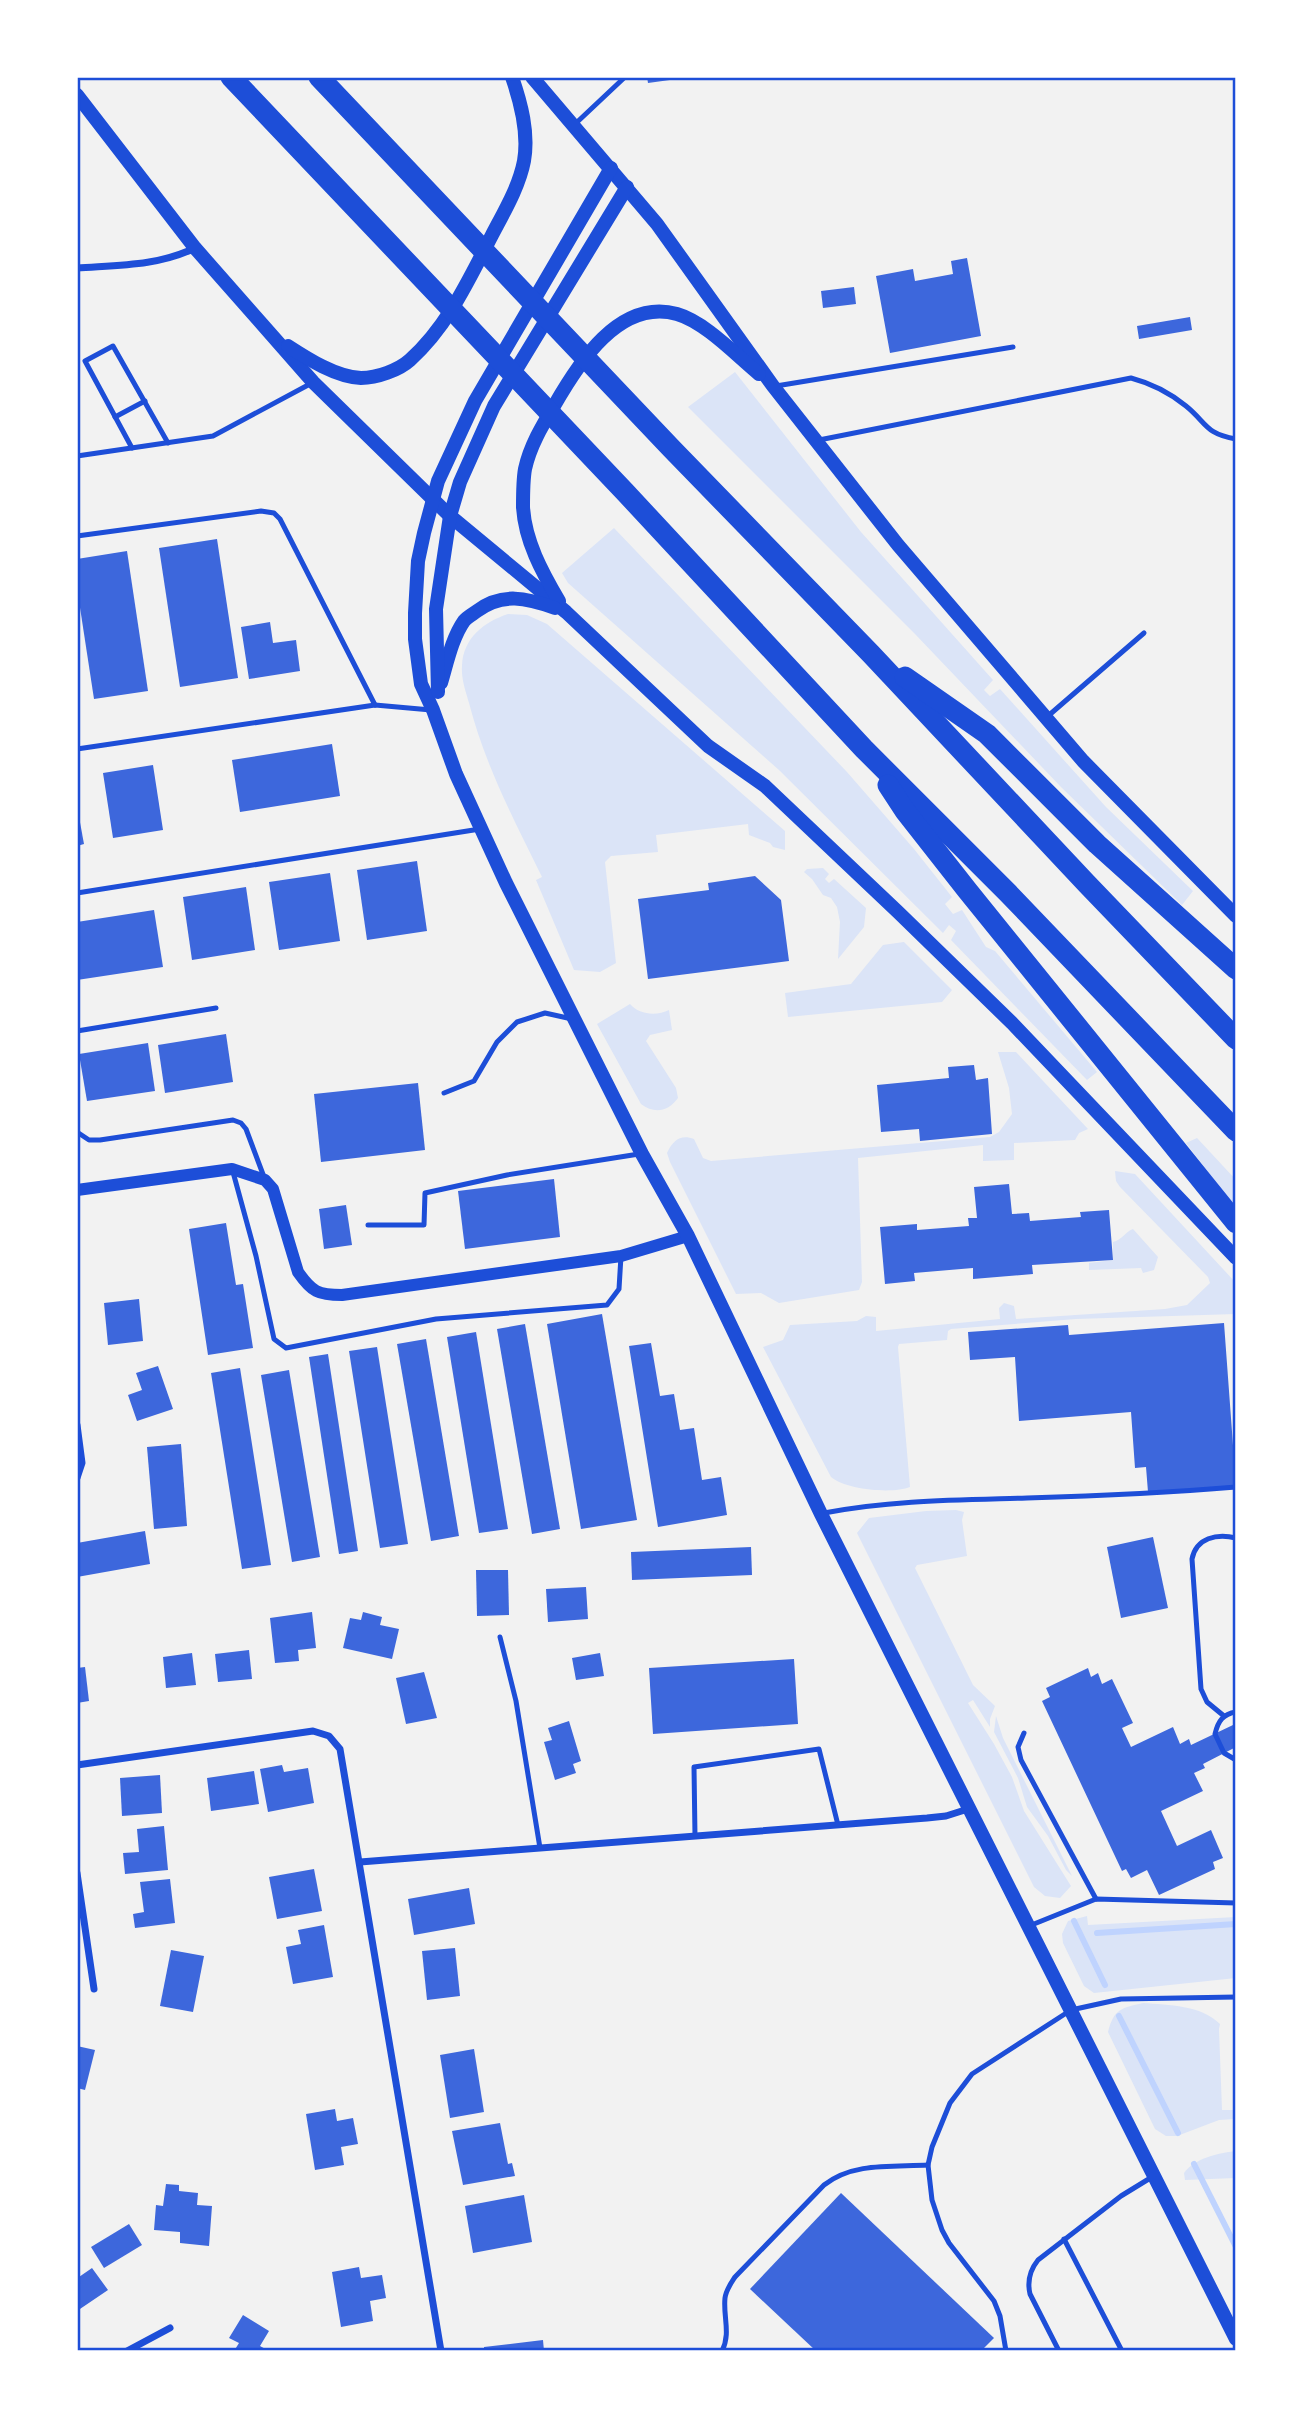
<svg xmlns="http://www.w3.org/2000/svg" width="1313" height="2428" viewBox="0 0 1313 2428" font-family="'Playfair Display',serif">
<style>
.green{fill:#dbe4f7}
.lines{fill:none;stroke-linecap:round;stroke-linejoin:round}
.stream{stroke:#bfd3fe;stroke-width:6}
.building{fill:#3d67dc}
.service{stroke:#1d4ed8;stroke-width:5}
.minor{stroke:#1d4ed8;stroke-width:7}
.tertiary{stroke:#1d4ed8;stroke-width:12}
.secondary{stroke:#1d4ed8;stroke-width:14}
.motorway{stroke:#1d4ed8;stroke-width:21}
.neatline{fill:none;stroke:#1d4ed8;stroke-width:2.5}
</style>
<rect width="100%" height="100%" fill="#f2f2f2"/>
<g class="green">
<path d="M735,372L861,532L993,680L984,690L990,696L1000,689L1106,807L1193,891L1182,905L1061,787L915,634L688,407Z"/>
<path d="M614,528L847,772L914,849L952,897L945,904L953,914L962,910L986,947L995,951L1097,1072L1087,1080L951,940L956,931L949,925L943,933L779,770L568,583L562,573Z"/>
<path d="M508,614L527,615L547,624L785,831V850L773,847L770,843L749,835L748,824L656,835L658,852L611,856L605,862L616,963L600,972L574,970L536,880L542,877C514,820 485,765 469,703C466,692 461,679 462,666C463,638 484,622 508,614Z"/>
<path d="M823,868L829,874L825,879L829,883L834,879L866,908L864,927L838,959L840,922L837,907L831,898L823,895L812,879L804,872L807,869Z"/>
<path d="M904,942L952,990L942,1002L788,1017L785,993L851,984L883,945Z"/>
<path d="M630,1004C639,1015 657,1016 669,1010L672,1030L650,1035L646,1041L676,1088L678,1098C668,1112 654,1114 641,1104L597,1024Z"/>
<path d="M998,1052H1016L1088,1129L1079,1133L1075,1140L1014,1143V1160L983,1161V1145L858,1158L862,1282L859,1290L779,1303L761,1293L736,1294L670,1162L667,1153C673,1140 681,1134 694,1139L703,1158L711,1161L990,1137L999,1132L1012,1114L1009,1088Z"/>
<path d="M1197,1138L1236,1180V1208L1186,1143Z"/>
<path d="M1115,1171L1135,1174L1236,1283V1314L1076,1319L951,1329L948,1331L947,1340L899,1344L898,1347L910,1487C893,1494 846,1490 831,1477L763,1347L783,1340L790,1325L857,1321L866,1316L876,1317V1331L1000,1319L999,1308L1004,1303L1014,1306L1016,1319L1165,1309L1187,1305L1210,1283L1208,1277L1120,1187L1116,1181Z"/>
<path d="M1133,1229L1158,1257L1154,1270L1143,1273L1141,1268L1089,1270V1263L1113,1260V1242C1122,1240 1125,1232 1133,1229Z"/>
<path d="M956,1510L964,1512L962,1520L967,1556L917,1565L915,1568L973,1685L995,1706L990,1719V1727L973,1700L968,1703L994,1744L1012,1777L1024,1811L1071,1886L1060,1898L1045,1896L1034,1887L857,1533L869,1518L926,1511Z"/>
<path d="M996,1716L1003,1738L1072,1876L1066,1870L1048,1836L1027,1807L1018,1778L994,1732Z"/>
<path d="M1087,1916L1088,1925L1236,1917V1978L1094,1993L1084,1986L1063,1943L1062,1934L1068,1921Z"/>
<path d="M1143,2003C1169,2005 1201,2005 1220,2024L1219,2029L1222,2110H1236V2119L1219,2120L1177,2136H1166L1155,2129L1108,2032C1114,2009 1121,2008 1143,2003Z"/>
<path d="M1236,2151V2178L1185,2180L1184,2173C1195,2158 1218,2153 1236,2151Z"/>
</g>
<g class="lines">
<g class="stream">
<path d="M1074,1921L1105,1985"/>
<path d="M1097,1933L1236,1924"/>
<path d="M1119,2016L1178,2133"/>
<path d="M1194,2164L1236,2247"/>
</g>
</g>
<g class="building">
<path d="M647,77H677V79L648,83Z"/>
<path d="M967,258L981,336L890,353L876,276L913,269L915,281L953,274L951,261Z"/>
<path d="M854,287L856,304L823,308L821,291Z"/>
<path d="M1190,317L1192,330L1139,339L1137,326Z"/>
<path d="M217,539L238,678L180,687L159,548Z"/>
<path d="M127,551L148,691L94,699L77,588V559Z"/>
<path d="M270,622L273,643L296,640L300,671L249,679L241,627Z"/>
<path d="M332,744L340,796L240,812L232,760Z"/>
<path d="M153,765L163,830L113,838L103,773Z"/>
<path d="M77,806L84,844L77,846Z"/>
<path d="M417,861L427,931L367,940L357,870Z"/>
<path d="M330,873L340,941L279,950L269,882Z"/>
<path d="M755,876L781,900L789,961L648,979L638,899L709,890L708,883Z"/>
<path d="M246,887L255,950L192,960L183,897Z"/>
<path d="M154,910L163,967L77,980V922Z"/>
<path d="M226,1034L233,1082L165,1093L158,1045Z"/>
<path d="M148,1043L155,1091L87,1101L79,1054Z"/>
<path d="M974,1065L976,1080L988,1078L992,1134L920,1141L919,1129L881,1132L877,1085L949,1078L948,1067Z"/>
<path d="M418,1083L425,1150L321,1162L314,1094Z"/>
<path d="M554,1179L560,1237L465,1249L458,1191Z"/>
<path d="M1009,1184L1012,1214L1029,1213L1030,1221L1081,1217L1080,1212L1109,1210L1113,1260L1032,1265L1033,1274L973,1279V1268L914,1273L915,1281L885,1284L880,1227L917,1224V1230L969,1226L968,1218H977L974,1187Z"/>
<path d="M346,1205L352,1245L324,1249L319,1209Z"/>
<path d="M226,1223L236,1285L243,1284L253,1348L208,1355L189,1229Z"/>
<path d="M139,1299L143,1341L108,1345L104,1303Z"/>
<path d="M602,1314L637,1520L581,1529L547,1324Z"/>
<path d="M1224,1323L1236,1486L1148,1492L1146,1467L1135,1468L1131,1412L1019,1421L1015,1357L970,1360L968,1332L1068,1325L1069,1335Z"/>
<path d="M525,1324L560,1529L532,1534L497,1329Z"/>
<path d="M476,1332L508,1529L479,1533L447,1337Z"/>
<path d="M426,1339L459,1536L431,1541L397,1344Z"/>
<path d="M651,1343L660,1396L674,1394L680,1430L694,1428L702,1480L721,1477L727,1515L658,1527L629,1346Z"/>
<path d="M377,1347L408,1544L380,1548L349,1351Z"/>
<path d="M328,1354L358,1551L339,1554L309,1357Z"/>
<path d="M158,1366L173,1409L137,1421L128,1395L142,1390L136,1373Z"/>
<path d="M240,1368L271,1565L242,1569L211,1373Z"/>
<path d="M289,1370L320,1557L292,1562L261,1375Z"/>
<path d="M181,1444L187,1526L154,1529L147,1447Z"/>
<path d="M145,1531L150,1564L77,1577V1543Z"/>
<path d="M1153,1537L1168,1608L1121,1618L1107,1547Z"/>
<path d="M751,1547L752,1575L632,1580L631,1552Z"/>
<path d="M476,1570H508L509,1615L477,1616Z"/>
<path d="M586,1587L588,1619L548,1622L546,1589Z"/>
<path d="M312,1612L316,1648L298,1650L299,1661L275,1663L270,1618Z"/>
<path d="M363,1612L382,1617L380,1625L399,1629L392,1659L343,1648L350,1618L361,1620Z"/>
<path d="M249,1650L252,1679L218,1682L215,1654Z"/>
<path d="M192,1653L196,1685L166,1688L163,1657Z"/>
<path d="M600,1653L604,1676L576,1680L572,1658Z"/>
<path d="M794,1659L798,1724L653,1734L649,1668Z"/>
<path d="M85,1667L89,1701L77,1703V1668Z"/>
<path d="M1088,1668L1091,1677L1098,1673L1102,1684L1112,1679L1133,1723L1122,1728L1131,1747L1173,1727L1180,1744L1189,1739L1191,1745L1233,1725L1236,1731V1747L1203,1764L1205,1768L1194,1773L1203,1791L1161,1811L1177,1846L1211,1830L1223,1858L1213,1862L1215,1869L1159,1895L1147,1870L1131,1878L1126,1869L1122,1871L1042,1701L1050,1697L1046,1688Z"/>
<path d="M424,1672L437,1718L406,1724L396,1678Z"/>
<path d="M569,1721L581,1761L573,1764L576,1773L555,1780L544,1742L552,1740L548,1728Z"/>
<path d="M282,1765L284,1772L308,1768L314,1803L268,1812L260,1769Z"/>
<path d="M254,1771L259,1804L211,1811L207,1778Z"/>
<path d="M160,1775L162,1813L122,1816L120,1778Z"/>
<path d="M164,1826L168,1870L125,1874L123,1853L139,1852L137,1829Z"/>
<path d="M314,1869L322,1911L277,1919L269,1877Z"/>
<path d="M170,1879L175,1923L135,1928L133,1914L144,1912L140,1882Z"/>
<path d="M469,1888L475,1924L414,1935L408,1899Z"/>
<path d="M324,1925L333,1977L293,1984L286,1947L301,1944L298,1930Z"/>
<path d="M455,1948L460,1996L427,2000L422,1951Z"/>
<path d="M171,1950L204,1956L193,2012L160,2006Z"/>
<path d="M77,2046L95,2050L85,2090L77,2088Z"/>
<path d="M474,2049L484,2112L450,2118L440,2055Z"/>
<path d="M335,2109L337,2121L353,2118L358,2144L341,2147L344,2165L315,2170L306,2114Z"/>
<path d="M500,2123L508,2164L512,2163L515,2176L463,2185L452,2131Z"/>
<path d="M166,2184L179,2185V2191L198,2193L197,2205L212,2206L209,2246L180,2243V2232L154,2230L156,2205L163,2206Z"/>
<path d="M841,2193L994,2338L981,2351H816L750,2289Z"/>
<path d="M524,2195L532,2242L473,2253L465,2206Z"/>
<path d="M129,2224L142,2245L104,2268L91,2247Z"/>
<path d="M359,2267L361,2278L382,2275L386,2298L370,2301L373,2321L341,2327L332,2272Z"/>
<path d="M92,2268L108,2290L77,2311V2274L79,2277Z"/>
<path d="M243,2315L269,2331L260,2346L269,2351H234L239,2343L229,2338Z"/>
<path d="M543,2340L544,2351H484V2347Z"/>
</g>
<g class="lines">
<g class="service">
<path d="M574,125L625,77"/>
<path d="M776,386L1013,347"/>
<path d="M115,417L145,401"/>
<path d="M819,440L1131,378C1150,383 1170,393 1186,406C1207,423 1205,434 1236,439"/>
<path d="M132,448L85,361L113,346L168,443"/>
<path d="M77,456L213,436L310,384"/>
<path d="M77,536L261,511L274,513L280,519L375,705"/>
<path d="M1048,716L1144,633"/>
<path d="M77,749L375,705L431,710"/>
<path d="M77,893L480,829"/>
<path d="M77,1031L216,1008"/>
<path d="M444,1093L474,1081L497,1042L517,1022L545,1013L572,1019"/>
<path d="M77,1132L89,1140H100L233,1120L241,1123L246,1129L264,1177"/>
<path d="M233,1172L256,1256L274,1339L286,1348L436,1319L607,1305L619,1289L621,1256"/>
<path d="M368,1225H424L425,1193L507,1175L639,1154"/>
<path d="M824,1513C891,1500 959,1500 1027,1498C1097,1496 1166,1493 1236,1487"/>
<path d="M500,1637L516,1701L540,1848"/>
<path d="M1236,1712C1223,1714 1218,1721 1215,1734L1224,1753L1236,1760"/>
<path d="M1224,1716L1207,1702L1201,1689L1192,1559C1196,1538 1217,1533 1236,1538"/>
<path d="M1024,1733L1018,1747L1021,1760L1096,1899"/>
<path d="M695,1836L694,1767L819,1749L838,1825"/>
<path d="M1029,1926L1096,1899L1236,1903"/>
<path d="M1064,2239L1122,2351"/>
<path d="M722,2351C731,2333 723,2317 725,2298C726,2290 731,2283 735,2277L824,2185C853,2162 893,2167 928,2165"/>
<path d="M1006,2351L1000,2316L994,2301L949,2243L942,2230L932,2200L928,2165L932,2147L950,2103L972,2074L1071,2010L1121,1999L1236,1997"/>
<path d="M1059,2351L1030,2294C1027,2281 1030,2270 1038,2260L1121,2196L1152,2177"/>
</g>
<g class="minor">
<path d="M77,268C118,265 158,266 195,248"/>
<path d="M77,1425L82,1463L77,1478"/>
<path d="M77,1765L313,1731L329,1736L340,1749L441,2351"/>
<path d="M360,1862L927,1818L946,1816L968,1809"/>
<path d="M77,1873L94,1989"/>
<path d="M127,2351L170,2328"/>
</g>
<path class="tertiary" d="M77,1190L232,1169L265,1180L273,1189L298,1272C312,1292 318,1295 342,1295L621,1256L688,1236"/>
<g class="secondary">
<path d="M532,77L657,224L773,386L898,545L1083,761L1236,916"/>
<path d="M77,95L195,248L313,382L450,516L566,612L708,746L765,786L898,912L1012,1023L1236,1258"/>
<path d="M611,168L475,401L438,481L424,533L418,561L415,613V639L421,684L433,710L456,774L506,883L642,1154L688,1236L821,1514L1236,2339"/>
<path d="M288,346C308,359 336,377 361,378C377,378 399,370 410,360C448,326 469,279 492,235C504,212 519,187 524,161C529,133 521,103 512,77"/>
<path d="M559,601C542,572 525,541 523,507C523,495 523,480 525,469C530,446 542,426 554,406C578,364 619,298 677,314C705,322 736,355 759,374"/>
<path d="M441,683C447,663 452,638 464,621C467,617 473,614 477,611C502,592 527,598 555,608"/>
<path d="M438,692L436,609L450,516L460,482L494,406L627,187"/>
</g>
<g class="motorway">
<path d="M231,77L625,492L864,749L1008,893L1236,1131"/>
<path d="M319,77L671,448L871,654L1087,884L1236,1039"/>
<path d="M905,677L987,734L1097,844L1236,969"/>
<path d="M888,785L905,811L967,890L1236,1223"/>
</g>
</g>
<rect width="1313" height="2428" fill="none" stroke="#ffffff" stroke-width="158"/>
<rect x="79" y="79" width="1155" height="2270" class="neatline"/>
</svg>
